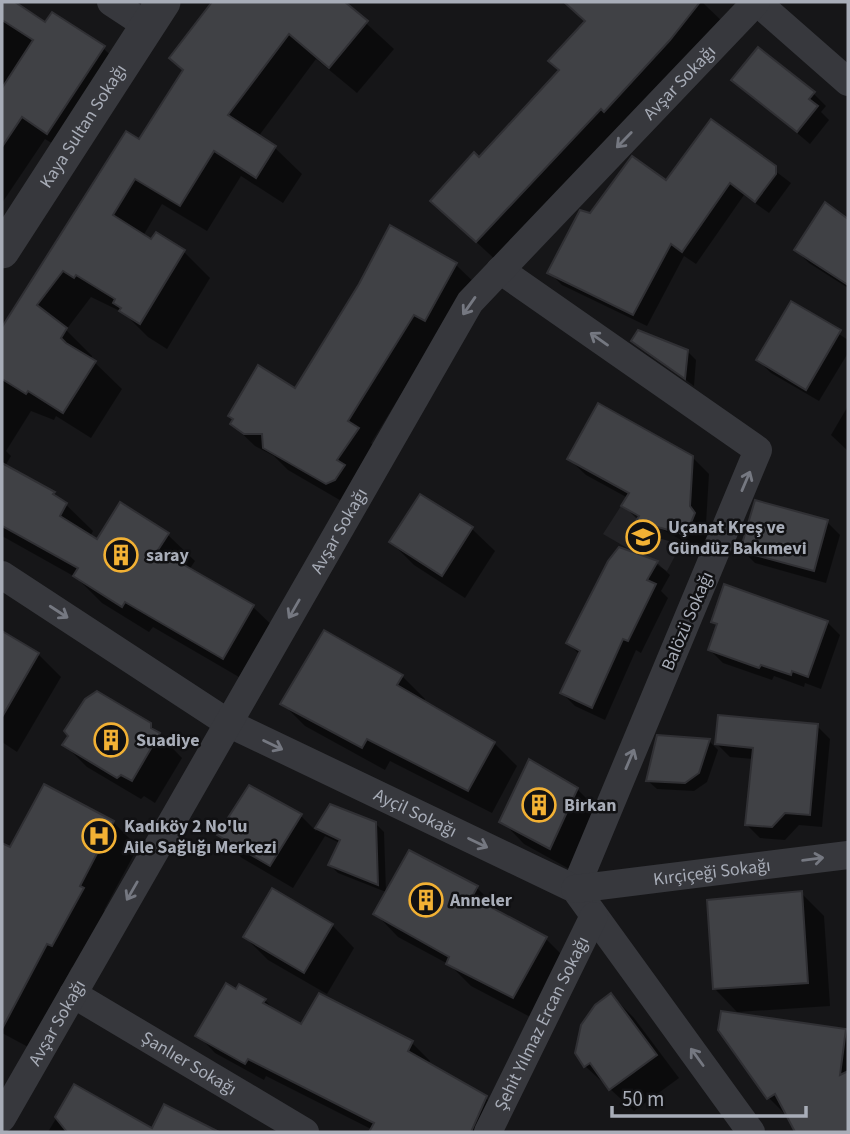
<svg xmlns="http://www.w3.org/2000/svg" width="850" height="1134" viewBox="0 0 850 1134" font-family="'Source Sans 3',sans-serif">
<style>
.built{fill:#222225}
.shadow{fill:#0007}
.building{fill:#404145;stroke:#303034;stroke-width:2}
.lines{fill:none;stroke-linecap:round;stroke-linejoin:round}
.minor{stroke:#37383d;stroke-width:28}
.tertiary{stroke:#37383d;stroke-width:35}
.oneway{stroke:#757881}
.labels{text-anchor:middle;stroke-width:5;stroke-linejoin:round;paint-order:stroke}
.street-label{font-size:18px;fill:#a8adb8;stroke:#111113}
.poi-label{font-size:18px;font-weight:bold;fill:#a8adb8;stroke:#111113;text-anchor:start}
</style>
<rect width="100%" height="100%" fill="#161618"/>
<path class="built" d="M621,506L683,541L667,571L603,534Z"/>
<g class="shadow">
<path d="M2,2H12L46,24L103,48L126,70L71,155L45,139L2,203V92L5,87L2,85Z"/>
<path d="M246,2H343L394,49L357,93L316,59L258,137L275,148L302,174L283,203L241,176L207,231L162,204L143,236L184,252L210,278L167,349L148,337L124,313L91,297L66,330L92,356L91,359L122,389L91,438L56,416L54,420L31,411L6,451L11,456L5,466L54,493L93,531L90,537L97,541L168,535L195,561L189,570L253,607L280,633L251,684L153,627L149,632L102,603L77,578L2,536V329L126,133L139,141Z"/>
<path d="M563,2H702L724,23L500,264L432,201L479,159L561,71L586,22Z"/>
<path d="M734,80L813,93L826,106L821,112L829,120L810,144Z"/>
<path d="M711,122L791,183L769,213L744,195L696,264L684,256L647,326L562,285L549,272L590,215L667,182Z"/>
<path d="M825,205L848,221V288L809,263L796,250Z"/>
<path d="M391,227L456,265L479,287L437,336L371,443L381,452L350,506L288,470L274,456L255,446L232,424L296,391L361,285Z"/>
<path d="M792,303L848,340V353L819,401L771,373L758,360Z"/>
<path d="M633,341L687,351L696,360L694,386Z"/>
<path d="M848,406V451L831,435Z"/>
<path d="M692,457L709,474L706,524L711,531L703,551L655,537L623,505L628,498L586,475L569,459Z"/>
<path d="M827,522L840,535L826,583L755,563L742,550Z"/>
<path d="M472,529L495,551L465,598L414,565L391,542Z"/>
<path d="M619,549L657,563L670,575L661,591L668,598L641,653L636,650L605,720L575,706L562,693L580,655L568,643Z"/>
<path d="M713,622H827L840,635L821,689L805,683L804,687L774,676L772,680L723,663L710,650L718,627Z"/>
<path d="M2,633L38,654L61,677L17,752L2,742Z"/>
<path d="M402,676L425,699L423,702L494,743L517,766L492,813L390,761L385,770L305,726L282,703Z"/>
<path d="M150,725L182,758L155,803L144,796L141,799L87,767L64,744Z"/>
<path d="M817,726L830,739L822,827L799,825L785,840L760,838L747,825L753,759L730,757L717,744Z"/>
<path d="M709,741L718,750L707,782L694,791L657,789L648,781Z"/>
<path d="M45,786L113,822L138,847L104,910L108,914L78,970L72,967L30,1048L2,1033V853L5,847L11,850Z"/>
<path d="M577,789L600,812L573,871L524,844L502,821Z"/>
<path d="M331,807L375,823L384,832L386,892L338,873L330,865L340,843L325,836L293,888L242,858L219,835L300,815L316,831Z"/>
<path d="M410,852L477,888L500,911L498,913L546,939L569,962L536,1020L471,986L450,965L398,937L376,914Z"/>
<path d="M801,893L824,916L830,1006L737,1012L715,989Z"/>
<path d="M332,925L354,948L327,994L268,960L245,937Z"/>
<path d="M320,995L412,1043L430,1061L428,1065L486,1098L504,1116L496,1132H371L373,1130L266,1076L264,1080L215,1053L198,1035L265,1000L277,1013L301,1027Z"/>
<path d="M611,995L634,1018L679,1078L634,1111L585,1066Z"/>
<path d="M846,1031L848,1034V1132H797L790,1119L769,1098Z"/>
<path d="M75,1087L153,1130L164,1106L215,1132H48Z"/>
</g>
<g class="building">
<path d="M2,2H15L45,22L52,12L105,46L47,134L22,117L2,147V88L33,40L2,20Z"/>
<path d="M212,2H345L368,21L329,68L289,34L228,115L276,146L256,178L214,151L180,206L135,179L113,215L151,239L156,232L185,250L140,324L119,311L121,308L113,303L115,299L76,275L74,278L63,271L37,305L67,328L61,338L66,343L96,361L63,413L28,391L26,394L2,379V327L126,131L139,139L183,70L169,58Z"/>
<path d="M564,2H700L670,40L604,112L601,109L476,242L430,201L474,152L479,157L559,70L548,61L585,21Z"/>
<path d="M758,47L815,92L809,99L818,106L797,132L731,80Z"/>
<path d="M711,119L776,166V174L755,202L730,183L682,252L671,244L633,315L547,273L580,210L590,213L632,156L666,180Z"/>
<path d="M825,202L848,219V285L794,250Z"/>
<path d="M390,225L457,263L425,321L414,315L348,421L359,428L337,460L345,465L335,480L326,484L263,448L262,434H244L230,424L233,419L228,416L258,365L295,388L359,284Z"/>
<path d="M791,301L841,330L806,390L756,360Z"/>
<path d="M638,330L688,350L685,379L631,341Z"/>
<path d="M598,403L693,456L690,506L695,513L686,535L636,521L639,516L621,506L629,493L567,459Z"/>
<path d="M2,463L55,492L53,494L67,503L60,516L97,539L120,502L169,533L158,550L254,605L223,659L125,602L122,607L73,576L78,568L2,526Z"/>
<path d="M420,494L473,527L442,576L389,542Z"/>
<path d="M755,500L828,520L814,571L740,551Z"/>
<path d="M619,547L658,561L647,580L656,584L628,641L623,639L592,708L560,693L580,651L566,643L608,561Z"/>
<path d="M724,584L828,621L808,677L792,671L791,675L761,665L759,668L708,650L717,624L711,622Z"/>
<path d="M324,630L403,675L397,685L495,742L468,791L367,739L362,748L280,704Z"/>
<path d="M2,631L39,653L2,717Z"/>
<path d="M97,691L151,723V728L160,733L132,781L121,775L117,778L62,745L68,736L64,731L85,699Z"/>
<path d="M718,715L818,724L810,815L785,813L772,827L745,825L753,748L715,744Z"/>
<path d="M657,735L710,739L699,773L685,783L646,781Z"/>
<path d="M529,759L578,788L550,849L499,822Z"/>
<path d="M44,784L114,821L80,886L84,888L52,946L47,944L2,1029V843L10,847Z"/>
<path d="M249,785L302,814L270,866L217,835Z"/>
<path d="M330,804L376,822L378,885L328,865L340,840L315,828Z"/>
<path d="M409,850L478,886L472,897L547,937L513,998L446,964L449,957L373,914Z"/>
<path d="M272,888L333,924L304,973L243,937Z"/>
<path d="M802,891L808,983L713,989L707,900Z"/>
<path d="M226,983L236,989L239,984L266,999L263,1003L301,1024L319,993L413,1041L408,1051L487,1096L471,1132H369L374,1123L248,1059L245,1064L195,1036Z"/>
<path d="M611,993L657,1055L609,1090L590,1063L584,1067L575,1053L581,1025L595,1005Z"/>
<path d="M721,1011L846,1029L840,1075L848,1071V1132H795L775,1094L767,1099L718,1030Z"/>
<path d="M74,1084L152,1128L164,1104L219,1132H67L55,1117Z"/>
</g>
<g class="lines">
<g class="minor">
<path d="M111,2L146,25"/>
<path d="M757,2L848,82"/>
<path d="M500,270L758,450L575,889"/>
<path id="s1" d="M2,575L228,723L575,889L751,1132"/>
<path id="s2" d="M575,889L848,855"/>
<path id="s3" d="M73,994L305,1132"/>
<path id="s4" d="M2,1118L470,302L756,2"/>
<path id="s5" d="M488,1132L594,916"/>
</g>
<path class="tertiary" id="s6" d="M2,251L163,2"/>
</g>
<defs><path id="oneway-shaft" d="M-6 0H5M1.5-3L5.5 0L1.5 3" fill="none" stroke-width="1.6" stroke-linecap="round" stroke-linejoin="round" transform="scale(1.75)"/></defs>
<g class="oneway">
<use href="#oneway-shaft" transform="translate(624 140) rotate(134)"/>
<use href="#oneway-shaft" transform="translate(469 306) rotate(125)"/>
<use href="#oneway-shaft" transform="translate(599 339) rotate(-145)"/>
<use href="#oneway-shaft" transform="translate(746 481) rotate(-67)"/>
<use href="#oneway-shaft" transform="translate(294 609) rotate(120)"/>
<use href="#oneway-shaft" transform="translate(59 612) rotate(33)"/>
<use href="#oneway-shaft" transform="translate(273 745) rotate(26)"/>
<use href="#oneway-shaft" transform="translate(630 759) rotate(-67)"/>
<use href="#oneway-shaft" transform="translate(478 843) rotate(26)"/>
<use href="#oneway-shaft" transform="translate(813 859) rotate(-7)"/>
<use href="#oneway-shaft" transform="translate(132 891) rotate(120)"/>
<use href="#oneway-shaft" transform="translate(697 1057) rotate(-126)"/>
</g>
<defs>
<symbol id="school-ring" viewBox="-11 -11 22 22"><circle r="9.5" fill="#111113" stroke="#f2b134" stroke-width="1.5"/><path d="M0-5L7-2L0 1L-7-2ZM-4 1L0 2.5L4 1V4Q0 6-4 4Z" fill="#f2b134"/></symbol>
<symbol id="building-ring" viewBox="-11 -11 22 22"><circle r="9.5" fill="#111113" stroke="#f2b134" stroke-width="1.5"/><path d="M-4-6H4V6H1V3H-1V6H-4ZM-2.5-4.3h1.7v1.8h-1.7ZM.8-4.3h1.7v1.8H.8ZM-2.5-1h1.7V.8h-1.7ZM.8-1h1.7V.8H.8Z" fill="#f2b134"/></symbol>
<symbol id="hospital-ring" viewBox="-11 -11 22 22"><circle r="9.5" fill="#111113" stroke="#f2b134" stroke-width="1.5"/><path d="M-5-5h3v3.5h4V-5h3V5h-3V1.5h-4V5h-3Z" fill="#f2b134"/></symbol>
</defs>
<g fill-rule="evenodd">
<use href="#school-ring" x="624" y="518" width="38" height="38"/>
<use href="#building-ring" x="102" y="536" width="38" height="38"/>
<use href="#building-ring" x="92" y="721" width="38" height="38"/>
<use href="#building-ring" x="520" y="786" width="38" height="38"/>
<use href="#hospital-ring" x="80" y="817" width="38" height="38"/>
<use href="#building-ring" x="407" y="881" width="38" height="38"/>
</g>
<g class="labels">
<g class="street-label">
<text dy="6" stroke="none"><textPath href="#s4" startOffset="1244">Avşar Sokağı</textPath></text>
<text dy="6" stroke="none"><textPath href="#s6" startOffset="149">Kaya Sultan Sokağı</textPath></text>
<text dy="6" stroke="none"><textPath href="#s4" startOffset="677">Avşar Sokağı</textPath></text>
<text transform="translate(687 621) rotate(-67)" y="6">Balözü Sokağı</text>
<text dy="6" stroke="none"><textPath href="#s1" startOffset="478">Ayçil Sokağı</textPath></text>
<text dy="6" stroke="none"><textPath href="#s2" startOffset="138">Kırçiçeği Sokağı</textPath></text>
<text dy="6" stroke="none"><textPath href="#s4" startOffset="110">Avşar Sokağı</textPath></text>
<text dy="6" stroke="none"><textPath href="#s5" startOffset="121">Şehit Yılmaz Ercan Sokağı</textPath></text>
<text dy="6" stroke="none"><textPath href="#s3" startOffset="135">Şanlıer Sokağı</textPath></text>
</g>
<g class="poi-label">
<text x="668" y="533">Uçanat Kreş ve<tspan x="668" dy="21">Gündüz Bakımevi</tspan></text>
<text x="146" y="561">saray</text>
<text x="136" y="746">Suadiye</text>
<text x="564" y="811">Birkan</text>
<text x="124" y="832">Kadıköy 2 No'lu<tspan x="124" dy="21">Aile Sağlığı Merkezi</tspan></text>
<text x="450" y="906">Anneler</text>
</g>
</g>
<rect width="850" height="1134" fill="none" stroke="#a8adb8" stroke-width="7"/>
<path d="M612 1106v10h194v-10" fill="none" stroke="#a8adb8" stroke-width="3.5"/>
<text x="622" y="1106" font-size="21" fill="#a8adb8" stroke="#111113" stroke-width="5" paint-order="stroke">50 m</text>
</svg>
